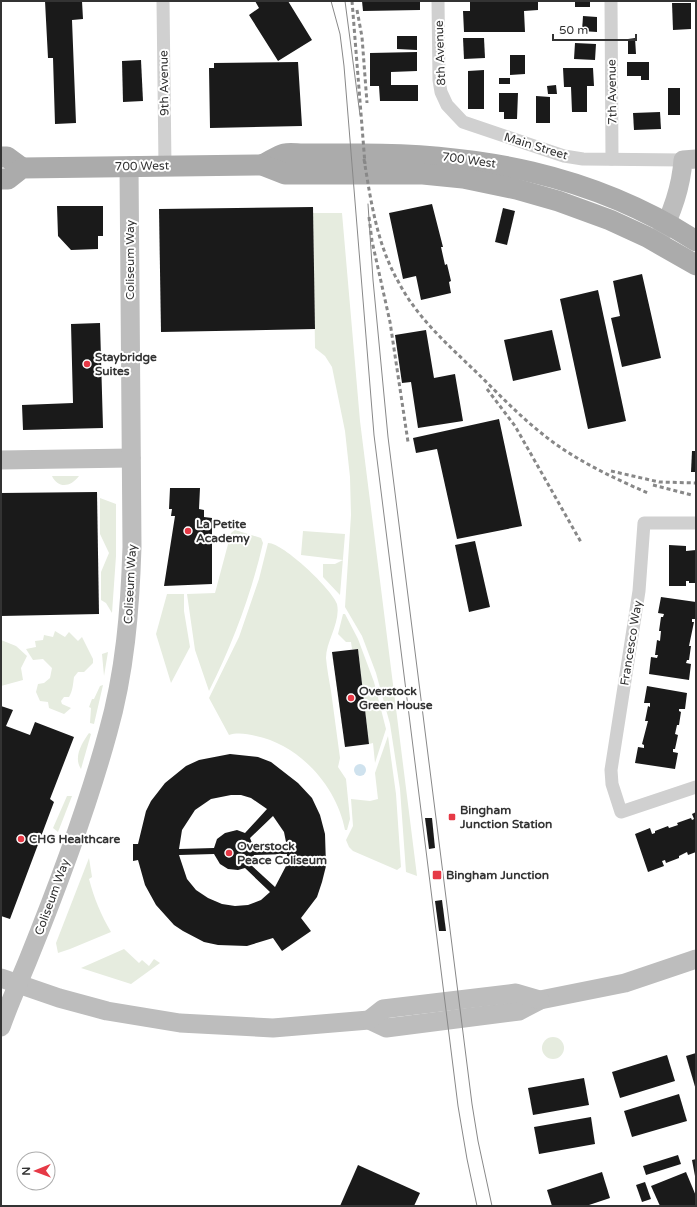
<svg xmlns="http://www.w3.org/2000/svg" width="697" height="1207" viewBox="0 0 697 1207" font-family="'Varela Round',sans-serif">
<style>
.green{fill:#e6ecdf}
.water{fill:#cfe2ee}
.building{fill:#1a1a1a;fill-rule:evenodd}
.lines{fill:none;stroke-linecap:round;stroke-linejoin:round}
.street{stroke:#d0d0d0;stroke-width:13}
.secondary{stroke:#bdbdbd;stroke-width:19}
.primary{stroke:#ababab;stroke-width:21}
.tram{stroke:#888;stroke-width:1}
.rail{stroke:#888;stroke-width:3;stroke-dasharray:4 3;stroke-linecap:butt}
.poi-dot{fill:#e63946;stroke:#fff;stroke-width:1.5}
.labels{text-anchor:middle;stroke-width:4;stroke-linejoin:round;paint-order:stroke}
.street-label{font-size:12px;fill:#333;stroke:#fff}
.poi-label{font-size:12px;font-weight:bold;fill:#333;stroke:#fff;text-anchor:start}
</style>
<rect width="100%" height="100%" fill="#fff"/>
<g class="green">
<path d="M313,213H342L360,421L417,876L406,872L400,789L390,724L376,673L362,636L345,607L351,515L350,477L345,431L332,367L325,356L315,348Z"/>
<path d="M52,476H79C71,487 58,489 52,476Z"/>
<path d="M100,498L116,504V556L112,613L106,603L101,600V572L109,553L100,534Z"/>
<path d="M235,530L261,538L263,543C251,595 233,643 209,691L195,650L187,594L215,593L231,533Z"/>
<path d="M303,531L345,534L340,595L323,577V564H335L343,560L301,555Z"/>
<path d="M268,543C282,542 333,590 337,604C341,622 326,641 326,658C327,669 329,680 331,691C334,713 337,736 340,758L338,767L346,779L350,819L347,830H345C337,787 300,745 256,736C247,734 238,732 229,735L209,698L239,637L259,579Z"/>
<path d="M167,594H184V611L190,647L171,683L156,634Z"/>
<path d="M343,614H345L358,639L374,682L386,729L375,763L373,743L369,744L358,649H352L351,642H346L338,634Z"/>
<path d="M55,631L65,637L69,632L78,641L82,637L93,659V663L84,672H78L74,677C73,684 73,690 69,697H64L61,701L62,704L71,708L64,714L49,708L48,702L40,701L36,692L38,684L44,683L50,678L52,668L43,659L33,660L26,649L36,647L35,641L43,640L44,635L53,637Z"/>
<path d="M1,640L16,646L27,656L21,668L23,680L1,686Z"/>
<path d="M108,652L104,676L102,654Z"/>
<path d="M103,685L94,724L90,723L91,708L89,707L92,699H94L100,686Z"/>
<path d="M89,733L91,734L81,769C73,757 82,743 89,733Z"/>
<path d="M388,736L396,794L401,867L397,870L353,851L349,847L346,840L353,826L351,799L370,801L378,799L375,773Z"/>
<path d="M67,796H72L58,832L53,828Z"/>
<path d="M89,858L92,877L89,879C94,898 101,915 111,932L70,949L58,953L56,943Z"/>
<path d="M124,949L139,963L142,960L149,966L154,959L160,963L131,984L81,968Z"/>
<circle cx="553" cy="1048" r="11"/>
</g>
<circle class="water" cx="360" cy="770" r="6"/>
<g class="building">
<path d="M45,1H82L83,19L72,20L76,123L55,124L53,58H48Z"/>
<path d="M255,1H288L312,40L278,61L249,15L259,8Z"/>
<path d="M362,1H420V10L363,11Z"/>
<path d="M470,1H538V10L524,11L525,32H464L463,11H470Z"/>
<rect x="575" y="1" width="15" height="6"/>
<path d="M672,3H691V29L673,30Z"/>
<path d="M583,16L597,17V32L582,31Z"/>
<path d="M397,36H417V50L397,49Z"/>
<path d="M463,38H484L485,58L464,59Z"/>
<path d="M635,38L636,54H628V39Z"/>
<path d="M575,43L596,44L595,60L574,59Z"/>
<path d="M417,52V71L391,72V85H418V101H380L379,86H370V53Z"/>
<path d="M510,55H525V74L510,75Z"/>
<path d="M141,60L143,101L123,102L122,61Z"/>
<path d="M298,62L302,126L210,128L209,68H214V63Z"/>
<path d="M627,62H649V80H641V76H627Z"/>
<path d="M563,68H593L594,86H587V112H572L571,87H564Z"/>
<path d="M484,70V109H468V71Z"/>
<rect x="499" y="78" width="11" height="6"/>
<path d="M556,85L557,94H548L547,86Z"/>
<rect x="668" y="88" width="12" height="27"/>
<path d="M499,93H518L517,119H504V112H499Z"/>
<path d="M536,96L550,97V123H536Z"/>
<path d="M660,112L661,129L634,130L633,113Z"/>
<path d="M432,204L443,247H441L445,265L447,264L451,281L449,282L451,293L421,300L416,276L403,279L389,213Z"/>
<path d="M57,206H103V236H98V249L71,250L58,236Z"/>
<path d="M313,207L315,329L161,332L159,209Z"/>
<path d="M503,208L515,211L507,245L495,242Z"/>
<path d="M642,274L661,358L622,367L611,318L620,316L613,281Z"/>
<path d="M598,290L626,421L588,429L560,299Z"/>
<path d="M100,323L103,428L23,430L22,405L73,403L71,324Z"/>
<path d="M426,330L434,378L455,374L463,421L418,428L411,382L402,383L395,335Z"/>
<path d="M552,330L561,370L513,381L504,340Z"/>
<path d="M499,419L522,526L457,539L437,449L416,453L413,438Z"/>
<path d="M692,451H696V472H691Z"/>
<path d="M170,488H200L199,509L204,510V517L212,518V584L164,586L175,516H171L172,509H169Z"/>
<path d="M97,492L99,614L1,616V493Z"/>
<path d="M475,541L490,607L469,612L455,545Z"/>
<path d="M669,545L686,546V551L696,550V583H689V581H686V586H669Z"/>
<path d="M661,597L696,602V619H692V622H694L689,646H691L689,660H687L686,663L691,664L689,680L649,674L651,657L657,658L658,655H655L657,640L660,641L661,631H659L661,617H663L664,614L658,613Z"/>
<path d="M358,649L369,744L345,747L332,652Z"/>
<path d="M647,686L687,693L685,709H679V711L681,712L679,725H677L675,734L678,735L675,749H673V752L678,753L675,769L635,763L638,747L644,748V745L642,744L648,721H645L648,706L650,707V703H644Z"/>
<path d="M1,706L13,710L6,726L30,735L35,722L74,737L50,799L54,802L10,919L1,916Z"/>
<path d="M230,754L258,757L271,762L298,783L312,798L320,815L325,834L326,866L322,882L317,897L301,918L311,931L282,951L273,938L247,946L218,945L204,942L183,931L174,925L156,905L145,885L138,860L133,861V844H138L146,811L151,801L165,783L186,766L199,760ZM231,795H241L251,798L267,809L245,833L237,830L225,833L217,839L214,848L179,849L182,830L195,810L211,799ZM273,816L284,832L287,847L254,848L250,838ZM214,854L220,864L228,869L238,870L245,868L270,892L261,900L248,905L235,906L222,904L208,898L196,890L187,879L179,855ZM287,854L286,866L275,887L250,864L254,855Z"/>
<path d="M696,812V852L688,855L687,852L679,856V858L666,863L665,860L662,861L664,866L648,872L635,834L650,828L652,834L655,833V831L668,826L669,828L678,825L677,823L691,818L692,820L694,819L692,814Z"/>
<path d="M425,818H432L435,848L429,849Z"/>
<path d="M442,900L446,931H439L435,901Z"/>
<path d="M696,1053V1090L686,1056Z"/>
<path d="M667,1055L675,1081L620,1098L612,1072Z"/>
<path d="M584,1078L589,1105L533,1115L528,1088Z"/>
<path d="M679,1094L687,1121L632,1137L624,1111Z"/>
<path d="M591,1117L595,1144L539,1154L534,1127Z"/>
<path d="M678,1155L681,1164L646,1175L643,1166Z"/>
<path d="M696,1159V1176H695L692,1160Z"/>
<path d="M358,1165L420,1193L414,1206H340Z"/>
<path d="M602,1172L610,1198L586,1206H552L547,1190Z"/>
<path d="M686,1172L696,1196V1206H660L651,1186Z"/>
<path d="M645,1182L651,1199L642,1202L636,1185Z"/>
</g>
<g class="lines">
<g class="street">
<path d="M163,1L165,166"/>
<path d="M438,1L439,80L441,92L447,105L463,122L528,144L564,156L583,159L683,160"/>
<path d="M611,1L612,159"/>
<path d="M696,523H644L639,591L611,770L612,784L621,812L696,787"/>
</g>
<g class="secondary">
<path d="M657,242C671,216 681,190 683,160L696,159"/>
<path d="M1,460L131,458"/>
<path d="M1,978L59,998L107,1011L180,1023L273,1028L369,1020L386,1028L519,1011L540,1000L625,983L696,959"/>
<path d="M369,1020L383,1009L516,993L540,1000"/>
<path d="M1,1027C9,1004 19,982 28,960C58,886 87,809 108,732C125,672 130,610 132,547L129,166"/>
</g>
<g class="primary">
<path d="M1,157H7L22,168"/>
<path d="M262,165C269,162 277,156 284,154C290,153 297,154 303,154C320,154 337,154 354,154C476,153 592,174 696,241"/>
<path d="M1,179H8L22,168L262,165L285,174H423L463,178L516,189L558,201L610,220L647,237L696,265"/>
</g>
<g class="tram">
<path d="M331,1L340,34L344,66L374,435L458,1106L467,1159L477,1206"/>
<path d="M345,1L360,115"/>
<path d="M368,204L373,280L388,437L472,1104L478,1141L492,1206"/>
</g>
<g class="rail">
<path d="M352,1L365,164"/>
<path d="M357,10L362,37L367,103"/>
<path d="M364,159C371,202 377,245 399,283C417,317 445,342 472,368C494,389 516,413 540,432C571,458 611,477 648,493"/>
<path d="M369,217L372,241L390,322L408,442"/>
<path d="M487,389L515,426L582,544"/>
<path d="M611,471L659,482L696,483"/>
<path d="M653,485L692,495"/>
</g>
</g>
<g class="poi-dot">
<circle cx="87" cy="364" r="4"/>
<circle cx="188" cy="531" r="4"/>
<circle cx="351" cy="698" r="4"/>
<rect x="448" y="813" width="8" height="8" rx="2"/>
<circle cx="21" cy="839" r="4"/>
<circle cx="229" cy="853" r="4"/>
<rect x="432" y="870" width="10" height="10" rx="2"/>
</g>
<g class="labels">
<g class="street-label">
<text transform="translate(440 53) rotate(-92)" y="4">8th Avenue</text>
<text transform="translate(164 83) rotate(-91)" y="4">9th Avenue</text>
<text transform="translate(612 92) rotate(-91)" y="4">7th Avenue</text>
<text transform="translate(536 146) rotate(17)" y="4">Main Street</text>
<text transform="translate(469 160) rotate(8)" y="4">700 West</text>
<text transform="translate(142 166) rotate(-1)" y="4">700 West</text>
<text transform="translate(130 260) rotate(-90)" y="4">Coliseum Way</text>
<text transform="translate(130 584) rotate(-87)" y="4">Coliseum Way</text>
<text transform="translate(631 643) rotate(-81)" y="4">Francesco Way</text>
<text transform="translate(52 897) rotate(-70)" y="4">Coliseum Way</text>
</g>
<g class="poi-label">
<text x="95" y="361">Staybridge<tspan x="95" dy="14">Suites</tspan></text>
<text x="196" y="528">La Petite<tspan x="196" dy="14">Academy</tspan></text>
<text x="359" y="695">Overstock<tspan x="359" dy="14">Green House</tspan></text>
<text x="460" y="814">Bingham<tspan x="460" dy="14">Junction Station</tspan></text>
<text x="29" y="843">CHG Healthcare</text>
<text x="237" y="850">Overstock<tspan x="237" dy="14">Peace Coliseum</tspan></text>
<text x="446" y="879">Bingham Junction</text>
</g>
</g>
<rect width="697" height="1207" fill="none" stroke="#333333" stroke-width="4"/>
<g transform="translate(36 1171) rotate(269)"><circle r="19" fill="#ffffff" stroke="#adadad"/>
<path d="M0-3L7 15L0 10L-7 15Z" fill="#e63946"/>
<text y="-6" font-size="11" font-weight="bold" text-anchor="middle" fill="#333333">N</text>
</g>
<path d="M553 34v6h83v-6" fill="none" stroke="#333333" stroke-width="2"/>
<text x="559" y="34" font-size="12" fill="#333333" stroke="#ffffff" stroke-width="3" paint-order="stroke">50 m</text>
</svg>
